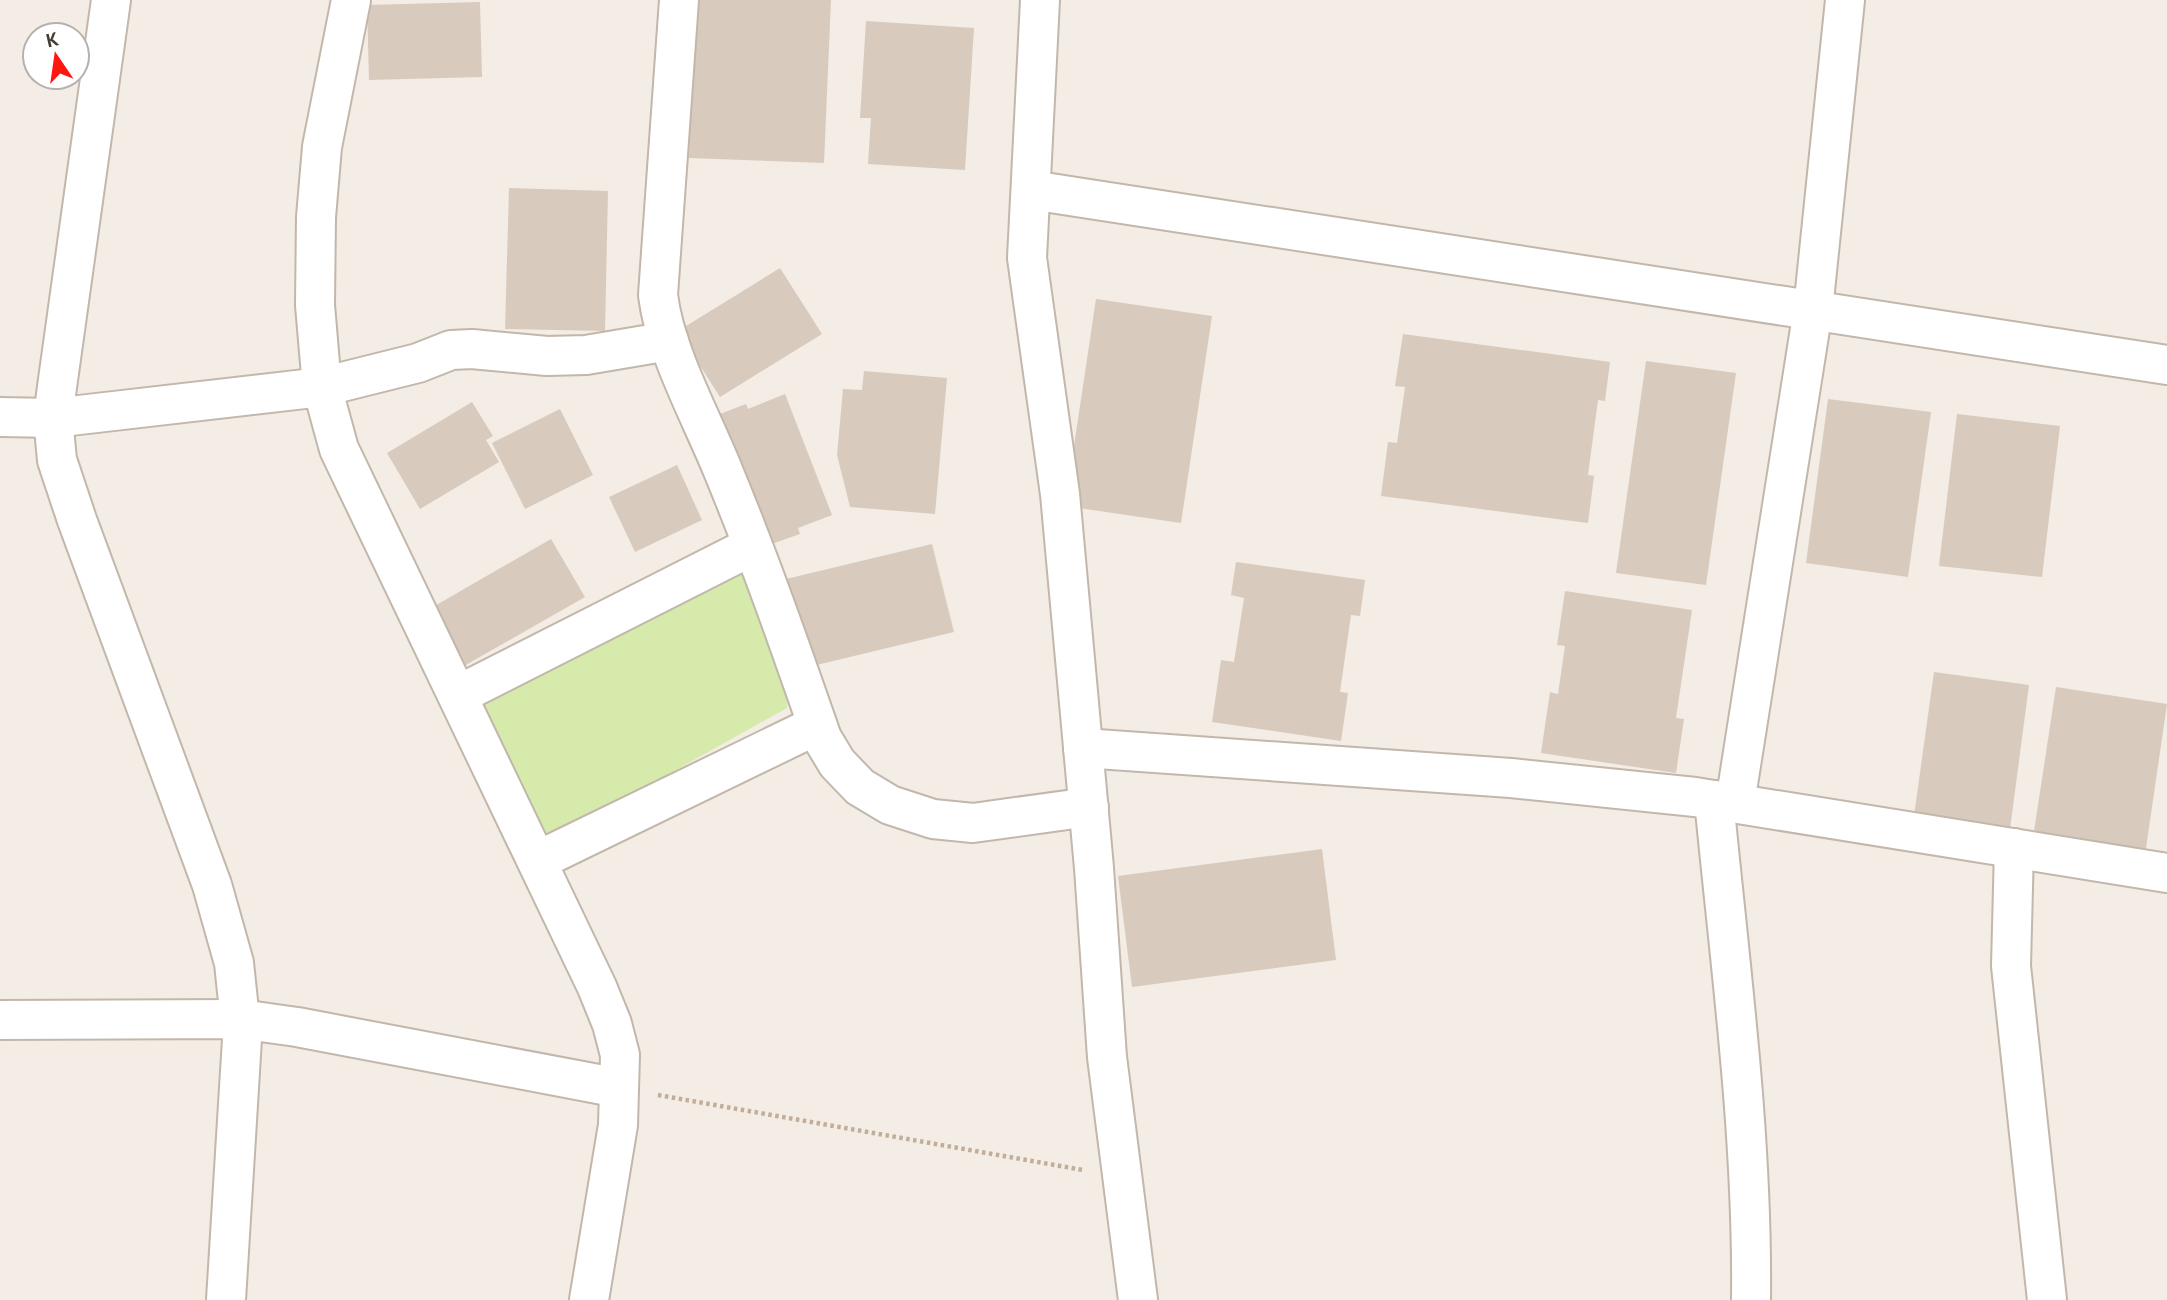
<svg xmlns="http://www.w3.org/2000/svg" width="2167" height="1300" viewBox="0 0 2167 1300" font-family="'PT Sans',sans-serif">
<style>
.green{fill:#d6eaac}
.building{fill:#d8cabd}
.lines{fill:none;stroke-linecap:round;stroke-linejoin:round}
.minor-casing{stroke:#c2b7aa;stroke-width:42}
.path{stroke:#c2ae98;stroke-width:4.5;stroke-dasharray:3.5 3.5;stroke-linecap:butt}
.minor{stroke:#fff;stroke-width:38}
</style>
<rect width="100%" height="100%" fill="#f3ede5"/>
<path class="green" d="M742,569L788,696L787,708L574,827L550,833L544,832L481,703Z"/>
<g class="building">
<path d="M695,0H831L824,163L689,158Z"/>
<path d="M480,2L482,77L369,80L367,5Z"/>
<path d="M866,21L974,28L965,170L868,164L871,118H860Z"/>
<path d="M509,188L608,191L605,331L505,329Z"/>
<path d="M780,268L822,334L720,397L678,331Z"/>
<path d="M1096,299L1212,316L1181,523L1065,506Z"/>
<path d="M1403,334L1610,362L1605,401L1598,400L1588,475L1594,476L1588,523L1381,496L1388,442L1397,443L1405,387L1395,386Z"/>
<path d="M1646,361L1736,373L1706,585L1616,573Z"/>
<path d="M864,371L947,378L935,514L850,507L837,455L843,389L862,390Z"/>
<path d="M785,394L832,515L798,528L800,534L763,547L712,417L746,404L748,409Z"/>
<path d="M1828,399L1931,412L1908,577L1806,563Z"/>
<path d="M472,402L493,436L486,440L499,462L420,509L387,453Z"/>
<path d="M560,409L593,475L525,509L492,443Z"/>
<path d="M1957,414L2060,426L2042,577L1939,566Z"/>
<path d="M677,465L702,520L635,552L609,497Z"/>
<path d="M551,539L585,597L464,666L431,608Z"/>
<path d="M932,544L954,632L808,667L786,579Z"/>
<path d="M1236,562L1365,580L1360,616L1351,615L1340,692L1348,693L1341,741L1212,722L1221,660L1234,662L1244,598L1231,595Z"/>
<path d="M1565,591L1692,610L1676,718L1684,719L1676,773L1541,753L1550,692L1558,694L1565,646L1557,645Z"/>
<path d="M1934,672L2029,685L2010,829L1914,816Z"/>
<path d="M2056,687L2167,704L2145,855L2033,838Z"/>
<path d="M1322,849L1336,960L1132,987L1118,876Z"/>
</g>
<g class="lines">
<defs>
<g id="minor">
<path d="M111,0L57,387L53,418L57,460L77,520L212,885L234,963L242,1039L226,1300"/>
<path d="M351,0L322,147L316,217L315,305L322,387L339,449L597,987L612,1024L620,1055L618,1125L589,1300"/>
<path d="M679,0L658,295C665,353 702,418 724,473C760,560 791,649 822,738L837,763L860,787L890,805L933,819L973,823L1089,807"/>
<path d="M1040,0L1027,258L1060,494L1094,868L1107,1057L1138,1300"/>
<path d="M1031,190L2167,365"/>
<path d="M0,417L53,418L322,387L418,363L451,350L472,349L547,356L586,355L669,341"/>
<path d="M458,695L752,546"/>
<path d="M1083,748L1511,778L1695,797L2167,873"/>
<path d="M1714,800C1730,966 1753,1133 1751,1300"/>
<path d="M1735,803L1813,310L1845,0"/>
<path d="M2014,848L2011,966L2047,1300"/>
<path d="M537,861L817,725"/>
<path d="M0,1020L240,1019L297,1027L619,1088"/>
</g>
</defs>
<use href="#minor" class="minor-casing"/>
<path class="path" d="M658,1095L1083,1170"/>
<use href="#minor" class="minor"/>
</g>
<g transform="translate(56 56) rotate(347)"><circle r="33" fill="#ffffff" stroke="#b5b1ae" stroke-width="2"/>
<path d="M0-5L12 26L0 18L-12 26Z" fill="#ff1611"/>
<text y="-10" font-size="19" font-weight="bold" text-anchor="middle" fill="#463d34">K</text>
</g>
</svg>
